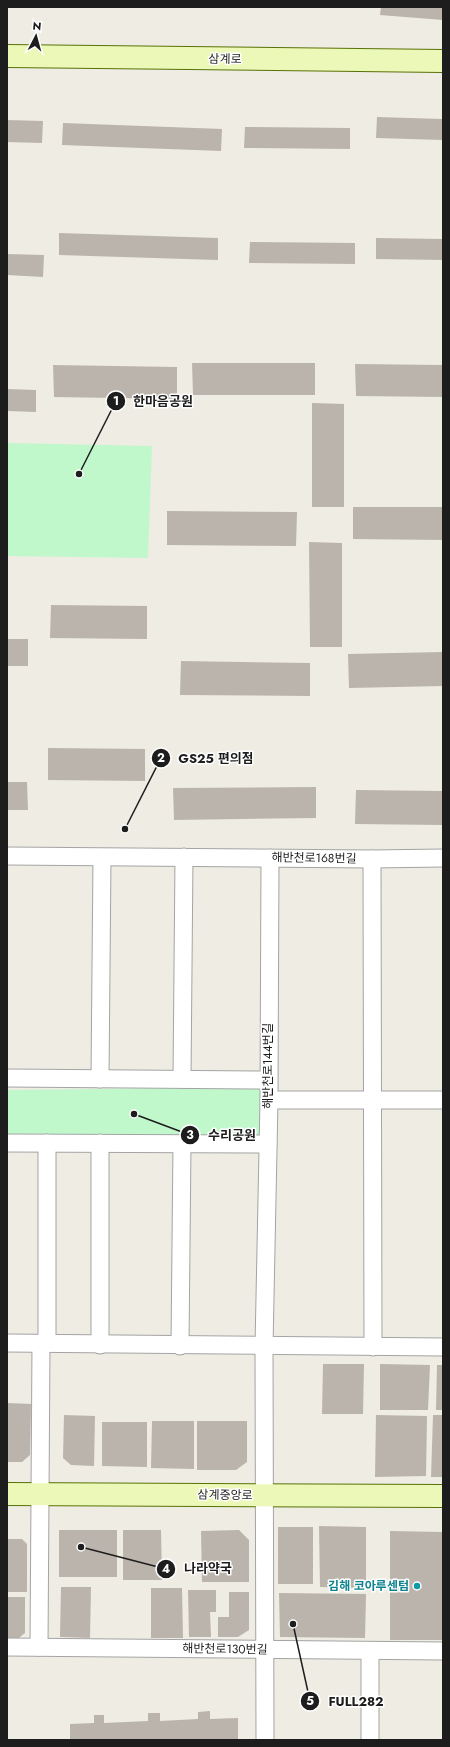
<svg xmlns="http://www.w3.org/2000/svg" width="450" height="1747" viewBox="0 0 450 1747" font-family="Jost,'Noto Sans KR',sans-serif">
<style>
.park{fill:#c0f8cc}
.building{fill:#bbb4ac}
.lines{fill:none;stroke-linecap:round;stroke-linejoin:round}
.street-casing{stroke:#a4a4a4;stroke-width:19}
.secondary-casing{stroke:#587207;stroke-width:24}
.street{stroke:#fff;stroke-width:17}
.secondary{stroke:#ecf8b7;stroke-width:22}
.culture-dot{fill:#0f9aa8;stroke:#fff;stroke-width:1.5}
.labels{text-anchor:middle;stroke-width:3;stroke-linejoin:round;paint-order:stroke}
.street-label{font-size:12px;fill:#1d1d1d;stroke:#fff}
.culture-label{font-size:12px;font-weight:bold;fill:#0d838f;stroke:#fff;text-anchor:end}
.leader{fill:none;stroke:#1d1d1d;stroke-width:1.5}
.callout-dot{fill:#1d1d1d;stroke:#fff;stroke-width:1.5}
.mark-label{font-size:12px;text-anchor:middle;font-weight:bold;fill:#fff}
.callout-label{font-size:13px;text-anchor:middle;font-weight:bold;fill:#1d1d1d;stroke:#fff;stroke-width:3;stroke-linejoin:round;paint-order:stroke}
</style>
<rect width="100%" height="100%" fill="#eeece3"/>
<g class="park">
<path d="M7,443L152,446L148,558L7,556Z"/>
<path d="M261,1087L260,1138L7,1139V1090Z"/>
</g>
<g class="building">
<path d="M381,7H443V20L380,15Z"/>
<path d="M377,117L443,119V140L376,138Z"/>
<path d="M7,120L43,121L42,143L7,142Z"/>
<path d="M63,123L222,129L221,151L62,145Z"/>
<path d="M245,127L350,128V149L244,148Z"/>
<path d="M59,233L218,238V260L59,255Z"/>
<path d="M376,238L443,239V260L376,259Z"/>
<path d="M250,242L355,243V264L249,263Z"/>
<path d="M7,254L44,255L43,277L7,275Z"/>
<path d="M192,363H315V395H193Z"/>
<path d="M355,364L443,365V397L356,396Z"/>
<path d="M53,365L177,367V399L54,397Z"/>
<path d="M7,389L36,390V412L7,411Z"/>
<path d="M312,403L344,404V507H312Z"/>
<path d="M353,507H443V540L353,539Z"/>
<path d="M167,511L297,512L296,546L167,545Z"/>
<path d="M309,542L342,543V647H310Z"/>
<path d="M51,605L147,606V639L50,638Z"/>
<rect x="7" y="639" width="21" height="27"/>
<path d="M443,652V686L349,688L348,654Z"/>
<path d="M181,661L310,663V696L180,695Z"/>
<path d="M48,748L145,749V781L48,780Z"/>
<path d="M7,782H27L28,810H7Z"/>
<path d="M316,787V818L174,820L173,788Z"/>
<path d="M356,790L443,791V825L355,824Z"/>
<path d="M323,1364H364L363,1414H322Z"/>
<path d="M380,1364L430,1365L428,1410H380Z"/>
<path d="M437,1365H443V1410H436Z"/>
<path d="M7,1403L31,1404L30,1455L22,1462H7Z"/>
<path d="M64,1415L95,1416L94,1466L71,1465L63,1458Z"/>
<path d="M376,1415L427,1416L426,1476L375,1477Z"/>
<path d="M433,1415H443V1477H431Z"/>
<path d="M152,1421H194V1469L151,1468Z"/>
<path d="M197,1421H247V1462L236,1470H197Z"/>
<path d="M102,1422H147V1467L102,1466Z"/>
<path d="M319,1526L366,1527V1588L320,1587Z"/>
<rect x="278" y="1527" width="35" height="57"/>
<rect x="59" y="1530" width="58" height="47"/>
<path d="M123,1530H161L162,1580H123Z"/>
<path d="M239,1530L249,1540V1582H202L201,1531Z"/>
<path d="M390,1531L443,1532V1640H390Z"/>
<path d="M7,1539H22L27,1544V1592H7Z"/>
<path d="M61,1587H91L90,1638L60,1637Z"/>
<path d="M151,1588H182L183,1638H151Z"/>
<path d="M188,1590H216V1612H210L211,1637H189Z"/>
<path d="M229,1592H249V1630L238,1637H218V1617H229Z"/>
<path d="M279,1593L366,1594L365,1638L280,1637Z"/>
<path d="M7,1597H25V1633L15,1641H7Z"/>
<path d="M210,1711V1719L238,1718V1740H70V1724L94,1723V1715H104V1723L148,1721V1713H160V1721L198,1719V1712Z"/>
</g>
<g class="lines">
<defs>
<g id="street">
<path d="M7,856L372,859L443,858"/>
<path d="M372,859L373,1347"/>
<path d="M7,1078L268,1080"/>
<path d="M100,1079L102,858"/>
<path d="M182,1079L184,857"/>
<path d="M269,1100H443"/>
<path d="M7,1143L268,1144"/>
<path d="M7,1343L443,1347"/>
<path d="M47,1344V1143"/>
<path d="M100,1345V1143"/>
<path d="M180,1346L182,1144"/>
<path d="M7,1647L443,1651"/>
<path d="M39,1647L41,1344"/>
<path d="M265,1740L264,1347L269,1100L270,858"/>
<path d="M370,1740V1651"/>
</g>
<g id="secondary">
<path d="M7,56L443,61"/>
<path d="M7,1494L443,1496"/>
</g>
</defs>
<use href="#street" class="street-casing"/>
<use href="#secondary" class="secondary-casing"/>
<use href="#street" class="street"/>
<use href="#secondary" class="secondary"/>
</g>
<circle class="culture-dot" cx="417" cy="1586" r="4"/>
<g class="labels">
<g class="street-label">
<text transform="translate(225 59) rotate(1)" y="4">삼계로</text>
<text transform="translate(314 858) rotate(1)" y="4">해반천로168번길</text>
<text transform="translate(268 1066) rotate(-90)" y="4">해반천로144번길</text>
<text transform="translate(225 1495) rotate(1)" y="4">삼계중앙로</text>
<text transform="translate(225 1649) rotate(1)" y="4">해반천로130번길</text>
</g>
<g class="culture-label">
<text x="409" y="1590">김해 코아루센텀</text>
</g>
</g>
<path class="leader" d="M79 474L116 401M125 829L161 758M134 1114L190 1135M81 1547L166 1569M293 1624L310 1701"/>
<g class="callout-dot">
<circle cx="79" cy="474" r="4"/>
<circle cx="125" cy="829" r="4"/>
<circle cx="134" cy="1114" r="4"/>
<circle cx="81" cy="1547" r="4"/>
<circle cx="293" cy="1624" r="4"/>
<circle cx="116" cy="401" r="10"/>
<circle cx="161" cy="758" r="10"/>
<circle cx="190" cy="1135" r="10"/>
<circle cx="166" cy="1569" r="10"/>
<circle cx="310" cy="1701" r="10"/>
</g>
<g class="mark-label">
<text x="116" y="405">1</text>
<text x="161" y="762">2</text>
<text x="190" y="1139">3</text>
<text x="166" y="1573">4</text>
<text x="310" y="1705">5</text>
</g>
<g class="callout-label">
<text x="163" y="406">한마음공원</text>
<text x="216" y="763">GS25 편의점</text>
<text x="232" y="1140">수리공원</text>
<text x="208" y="1573">나라약국</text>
<text x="356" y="1706">FULL282</text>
</g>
<rect width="450" height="1747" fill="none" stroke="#1d1d1d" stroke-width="16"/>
<g transform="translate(36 36) rotate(6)" stroke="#ffffff" stroke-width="3" paint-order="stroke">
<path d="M0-3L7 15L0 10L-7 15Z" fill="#1d1d1d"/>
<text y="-6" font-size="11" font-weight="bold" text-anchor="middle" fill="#1d1d1d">N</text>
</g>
</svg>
